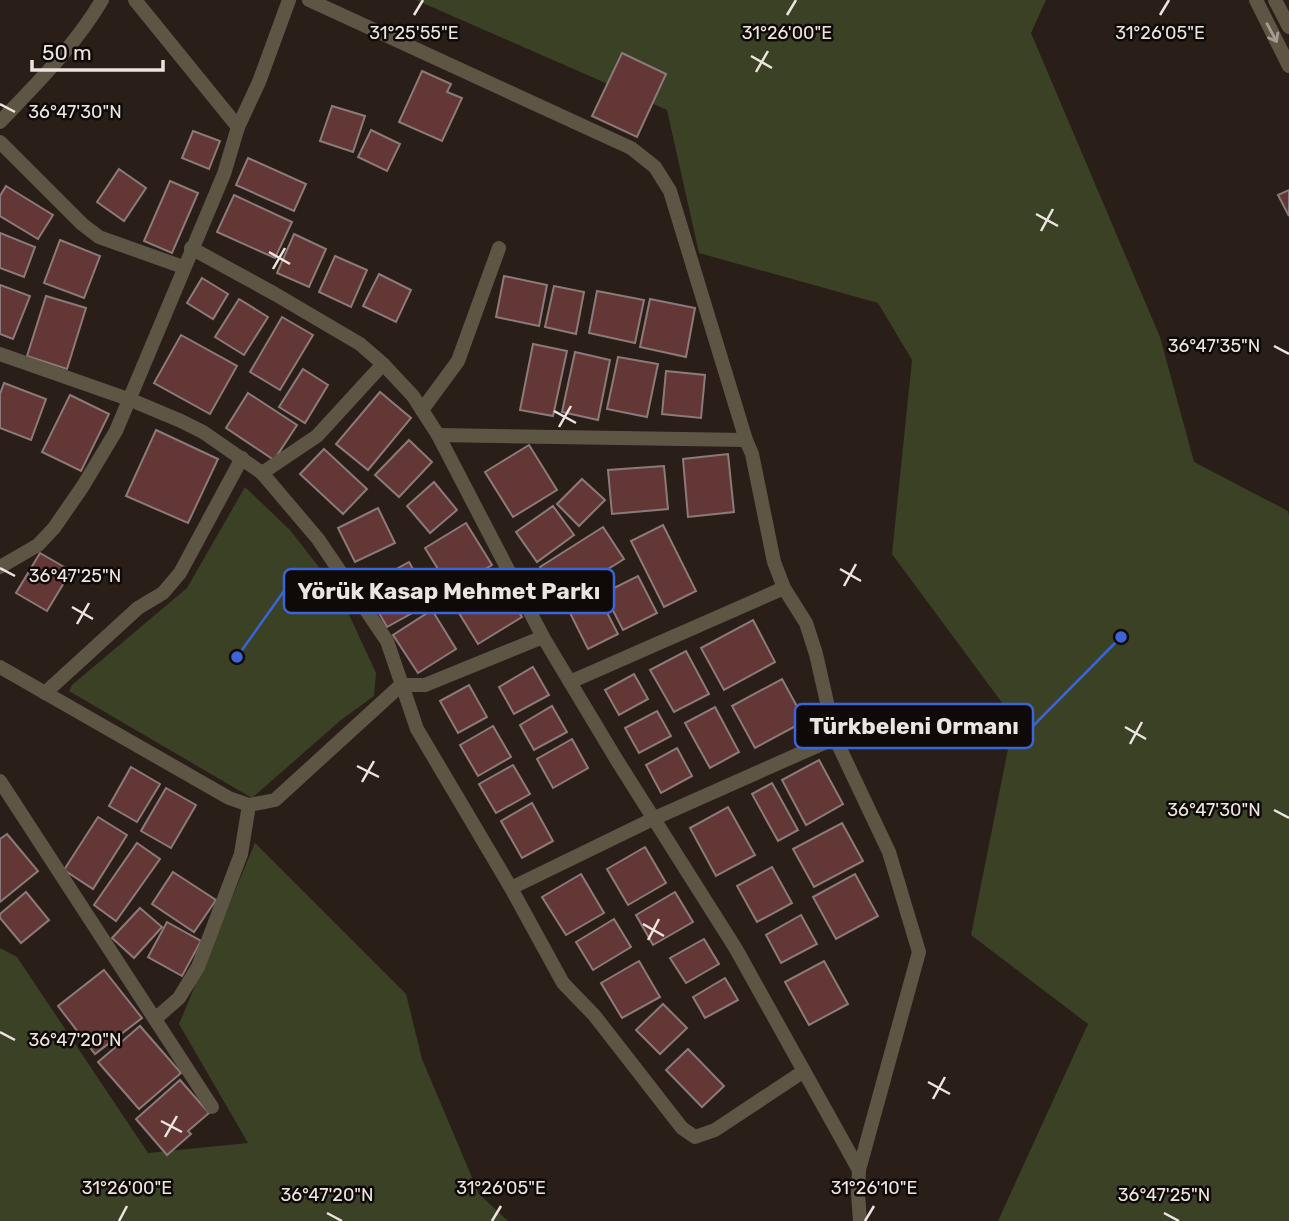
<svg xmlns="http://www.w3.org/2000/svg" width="1289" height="1221" viewBox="0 0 1289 1221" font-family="Rubik,sans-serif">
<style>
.green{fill:#3a4124}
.building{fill:#643737;stroke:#8c7a7a;stroke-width:2}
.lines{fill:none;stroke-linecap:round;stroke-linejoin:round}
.minor{stroke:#5e5645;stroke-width:14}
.oneway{stroke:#a59d92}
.ticks{fill:none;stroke:#ece4df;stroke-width:2.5}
.ticks-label{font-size:18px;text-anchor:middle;fill:#ece4df;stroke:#0f0a07;stroke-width:5;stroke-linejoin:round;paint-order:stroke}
.leader{fill:none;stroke:#3c64d9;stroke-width:2.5}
.callout-dot{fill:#3c64d9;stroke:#0f0a07;stroke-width:2.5}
.callout{fill:#0f0a07;stroke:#3c64d9;stroke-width:2.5}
.callout-label{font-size:23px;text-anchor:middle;font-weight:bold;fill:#ece4df}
</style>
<rect width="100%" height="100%" fill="#2a1f18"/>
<g class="green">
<path d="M416,0H1046L1031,33L1160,337L1194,462L1288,511L1289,516V1221H998L1088,1024L971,935L1014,719L892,554L912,360L878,303L699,253L667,110Z"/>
<path d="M245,487L290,530L339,593L376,673L374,696L341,720L252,798L69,691L72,685L187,588Z"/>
<path d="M255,843L406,994L422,1059L479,1194L508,1221H0V948L17,957L148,1153L248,1143L179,1024Z"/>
</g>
<g class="building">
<path d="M622,53L666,74L637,137L592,116Z"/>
<path d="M422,71L451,84L447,92L462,98L442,141L399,122Z"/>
<path d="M332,106L365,116L353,152L320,141Z"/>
<path d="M371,130L400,144L387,171L358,157Z"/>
<path d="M193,131L220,141L209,169L182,158Z"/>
<path d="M248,158L306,184L294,211L236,185Z"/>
<path d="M119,169L146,188L124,221L97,202Z"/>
<path d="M170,181L198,193L172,253L144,241Z"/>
<path d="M6,186L53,215L38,239L0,216V196Z"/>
<path d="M1289,190V216L1278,195Z"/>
<path d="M234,195L292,222L275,258L217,232Z"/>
<path d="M0,233L35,247L24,277L0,268Z"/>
<path d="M294,234L326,249L309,287L277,273Z"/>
<path d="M60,240L100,256L84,298L44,283Z"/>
<path d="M335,256L367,270L351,307L319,292Z"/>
<path d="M379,274L411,290L396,322L363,306Z"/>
<path d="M504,276L547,285L539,326L496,317Z"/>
<path d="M202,278L228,294L213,319L187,303Z"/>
<path d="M0,285L30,296L13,339L0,334Z"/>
<path d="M554,286L584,292L576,334L545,327Z"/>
<path d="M597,291L644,300L635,343L589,333Z"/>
<path d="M46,296L86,308L67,369L27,356Z"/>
<path d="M239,299L268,317L244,355L215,337Z"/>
<path d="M650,299L695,308L686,357L640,347Z"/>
<path d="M282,317L313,335L280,390L250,372Z"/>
<path d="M181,335L237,366L210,414L154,383Z"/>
<path d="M533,344L567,351L553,416L520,410Z"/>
<path d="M575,352L610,360L598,420L562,412Z"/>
<path d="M618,357L658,364L647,417L607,409Z"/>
<path d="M303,369L328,385L305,423L279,407Z"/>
<path d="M666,371L705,375L701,418L662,414Z"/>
<path d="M4,383L46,399L31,440L0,428V394Z"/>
<path d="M380,392L411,418L368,470L336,444Z"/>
<path d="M248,393L297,425L274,460L226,428Z"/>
<path d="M70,395L109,414L81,471L42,452Z"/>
<path d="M156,430L218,459L188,523L126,496Z"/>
<path d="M409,440L432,462L399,497L375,475Z"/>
<path d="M529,445L557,490L513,517L485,472Z"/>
<path d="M324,449L367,489L343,514L300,474Z"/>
<path d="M728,454L734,512L688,517L683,459Z"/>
<path d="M664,466L668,509L612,514L608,470Z"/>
<path d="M582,479L605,500L579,526L557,504Z"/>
<path d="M434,482L457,510L430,533L407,506Z"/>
<path d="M553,506L574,535L537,562L516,532Z"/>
<path d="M378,508L395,543L355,562L338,528Z"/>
<path d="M466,523L492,565L451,590L425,548Z"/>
<path d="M663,525L696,591L664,607L631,541Z"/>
<path d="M603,527L624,559L560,599L540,567Z"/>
<path d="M40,553L71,571L47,611L16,593Z"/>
<path d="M409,562L432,602L387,627L364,587Z"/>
<path d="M492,570L522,617L478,644L449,597Z"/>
<path d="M638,576L657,613L623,630L604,593Z"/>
<path d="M597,593L618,634L588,649L568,609Z"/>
<path d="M432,610L456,649L418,673L393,635Z"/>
<path d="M753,620L775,662L724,690L701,648Z"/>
<path d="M686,651L709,694L674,712L650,670Z"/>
<path d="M533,667L549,695L514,714L499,687Z"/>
<path d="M634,674L648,699L619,715L605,690Z"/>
<path d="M782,679L805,721L755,748L732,706Z"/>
<path d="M469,685L487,717L458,733L440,701Z"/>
<path d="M552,706L567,732L534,750L520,725Z"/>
<path d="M715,707L739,752L710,768L685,723Z"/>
<path d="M657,711L671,736L639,753L625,728Z"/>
<path d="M493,726L511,757L478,776L460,745Z"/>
<path d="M572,739L588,768L553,788L537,759Z"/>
<path d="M677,748L692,776L661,793L646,765Z"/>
<path d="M819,760L843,804L806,825L782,780Z"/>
<path d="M513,765L530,794L496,813L479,784Z"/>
<path d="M131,767L160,784L137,822L109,806Z"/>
<path d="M772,783L798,830L778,841L752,794Z"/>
<path d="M166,788L196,805L171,848L141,831Z"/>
<path d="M532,803L553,841L522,858L501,821Z"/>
<path d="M728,807L755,855L716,876L690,828Z"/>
<path d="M98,817L127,835L93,889L64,870Z"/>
<path d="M842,823L863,861L814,887L793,849Z"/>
<path d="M7,834L38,871L0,902V839Z"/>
<path d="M137,843L160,859L116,921L94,905Z"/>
<path d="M645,847L666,883L628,905L607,869Z"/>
<path d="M772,867L792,903L757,922L737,886Z"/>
<path d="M173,872L216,900L194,932L152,904Z"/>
<path d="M581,874L604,913L566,935L542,897Z"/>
<path d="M855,874L878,916L836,939L813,897Z"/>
<path d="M26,892L49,920L21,943L0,918V914Z"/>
<path d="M675,892L693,922L653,945L636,915Z"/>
<path d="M140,908L162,927L134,958L112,938Z"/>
<path d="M801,915L817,944L781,963L766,935Z"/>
<path d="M614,919L631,947L593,970L576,942Z"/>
<path d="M167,922L201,941L182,976L148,957Z"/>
<path d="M704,939L719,964L686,983L670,958Z"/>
<path d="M639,961L660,997L622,1018L601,983Z"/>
<path d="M824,961L848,1004L809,1025L785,982Z"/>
<path d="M104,970L142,1018L95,1054L58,1006Z"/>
<path d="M725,978L738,1000L705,1018L693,997Z"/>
<path d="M663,1004L687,1028L660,1054L636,1030Z"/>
<path d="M140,1026L181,1073L139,1109L98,1062Z"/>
<path d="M688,1049L724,1086L702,1107L666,1070Z"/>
<path d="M180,1080L209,1113L188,1131L191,1134L167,1155L136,1119Z"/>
</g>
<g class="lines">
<g class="minor">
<path d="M135,0L238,127"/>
<path d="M309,0L631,148L655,167L670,191L746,440"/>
<path d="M1256,0L1289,66"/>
<path d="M1275,0L1289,27"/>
<path d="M0,122C36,84 75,46 102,0"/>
<path d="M0,142L82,224L99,237L183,267"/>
<path d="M191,248L275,294L360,344L383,364L413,396L438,435L543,637L618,762L736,949L859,1170"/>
<path d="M0,354L131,400L181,421L203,432L262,473L318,539L387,641L417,729L511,888L563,983L594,1015L682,1128L695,1137L715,1130L804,1071"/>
<path d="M422,410L458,361L499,248"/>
<path d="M438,435L746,440L752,454L774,562L784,588L806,623L816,654L835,738L889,852L919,952L859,1170L858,1194L860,1221"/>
<path d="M262,473L317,436L383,364"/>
<path d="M0,567L38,545L54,528L83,486L116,431L224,174L238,127L259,82L289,0"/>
<path d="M0,667L229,798L249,805L275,800L401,685H425L543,637"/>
<path d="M570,682L784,588"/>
<path d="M45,693L138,608L163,593L180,573L242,458"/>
<path d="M0,781L212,1107"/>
<path d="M511,888L655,818L835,738"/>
<path d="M155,1019L179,998L198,967L241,854L249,805"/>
</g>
</g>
<defs><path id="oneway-shaft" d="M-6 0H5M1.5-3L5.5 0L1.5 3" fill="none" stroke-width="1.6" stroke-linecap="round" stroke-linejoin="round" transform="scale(1.75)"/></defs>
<use class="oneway" href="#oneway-shaft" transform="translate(1272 33) rotate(62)"/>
<path class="ticks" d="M414,15L423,0M787,15L796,0M1160,15L1169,0M751,56L772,68M756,72L768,51M0,104L15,112M1036,214L1058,226M1041,231L1053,209M269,252L290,264M273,269L285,248M1274,346L1289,354M554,411L576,423M559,427L571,406M0,568L15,576M840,569L861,581M844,586L856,564M72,607L93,619M77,624L89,603M1125,727L1146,739M1130,744L1142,722M357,766L379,777M362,782L374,761M1274,810L1289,818M643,924L664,936M648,940L659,919M0,1032L15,1040M928,1082L950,1094M933,1099L945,1077M161,1121L182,1132M165,1137L177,1116M327,1213L342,1221M1164,1213L1179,1221M119,1221L127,1206M492,1221L501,1206M865,1221L874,1206"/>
<g class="ticks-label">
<text x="414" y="39">31°25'55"E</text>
<text x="787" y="39">31°26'00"E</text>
<text x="1160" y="39">31°26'05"E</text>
<text x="75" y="118">36°47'30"N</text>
<text x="1214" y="352">36°47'35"N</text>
<text x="75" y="582">36°47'25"N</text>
<text x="1214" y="816">36°47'30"N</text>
<text x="75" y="1046">36°47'20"N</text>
<text x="127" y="1194">31°26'00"E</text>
<text x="501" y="1194">31°26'05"E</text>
<text x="874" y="1194">31°26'10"E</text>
<text x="327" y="1201">36°47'20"N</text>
<text x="1164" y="1201">36°47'25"N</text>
</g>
<path class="leader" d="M237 657L284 591M1121 637L1033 726"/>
<g class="callout-dot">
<circle cx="237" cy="657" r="7"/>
<circle cx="1121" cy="637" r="7"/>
</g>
<g class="callout">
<rect x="284" y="569" width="330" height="44" rx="7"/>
<rect x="795" y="704" width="238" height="44" rx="7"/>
</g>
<g class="callout-label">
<text x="449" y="599">Yörük Kasap Mehmet Parkı</text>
<text x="914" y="734">Türkbeleni Ormanı</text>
</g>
<path d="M32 60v10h131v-10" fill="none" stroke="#ece4df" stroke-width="3.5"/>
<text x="42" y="60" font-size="21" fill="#ece4df" stroke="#0f0a07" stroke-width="5" paint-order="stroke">50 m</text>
</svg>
